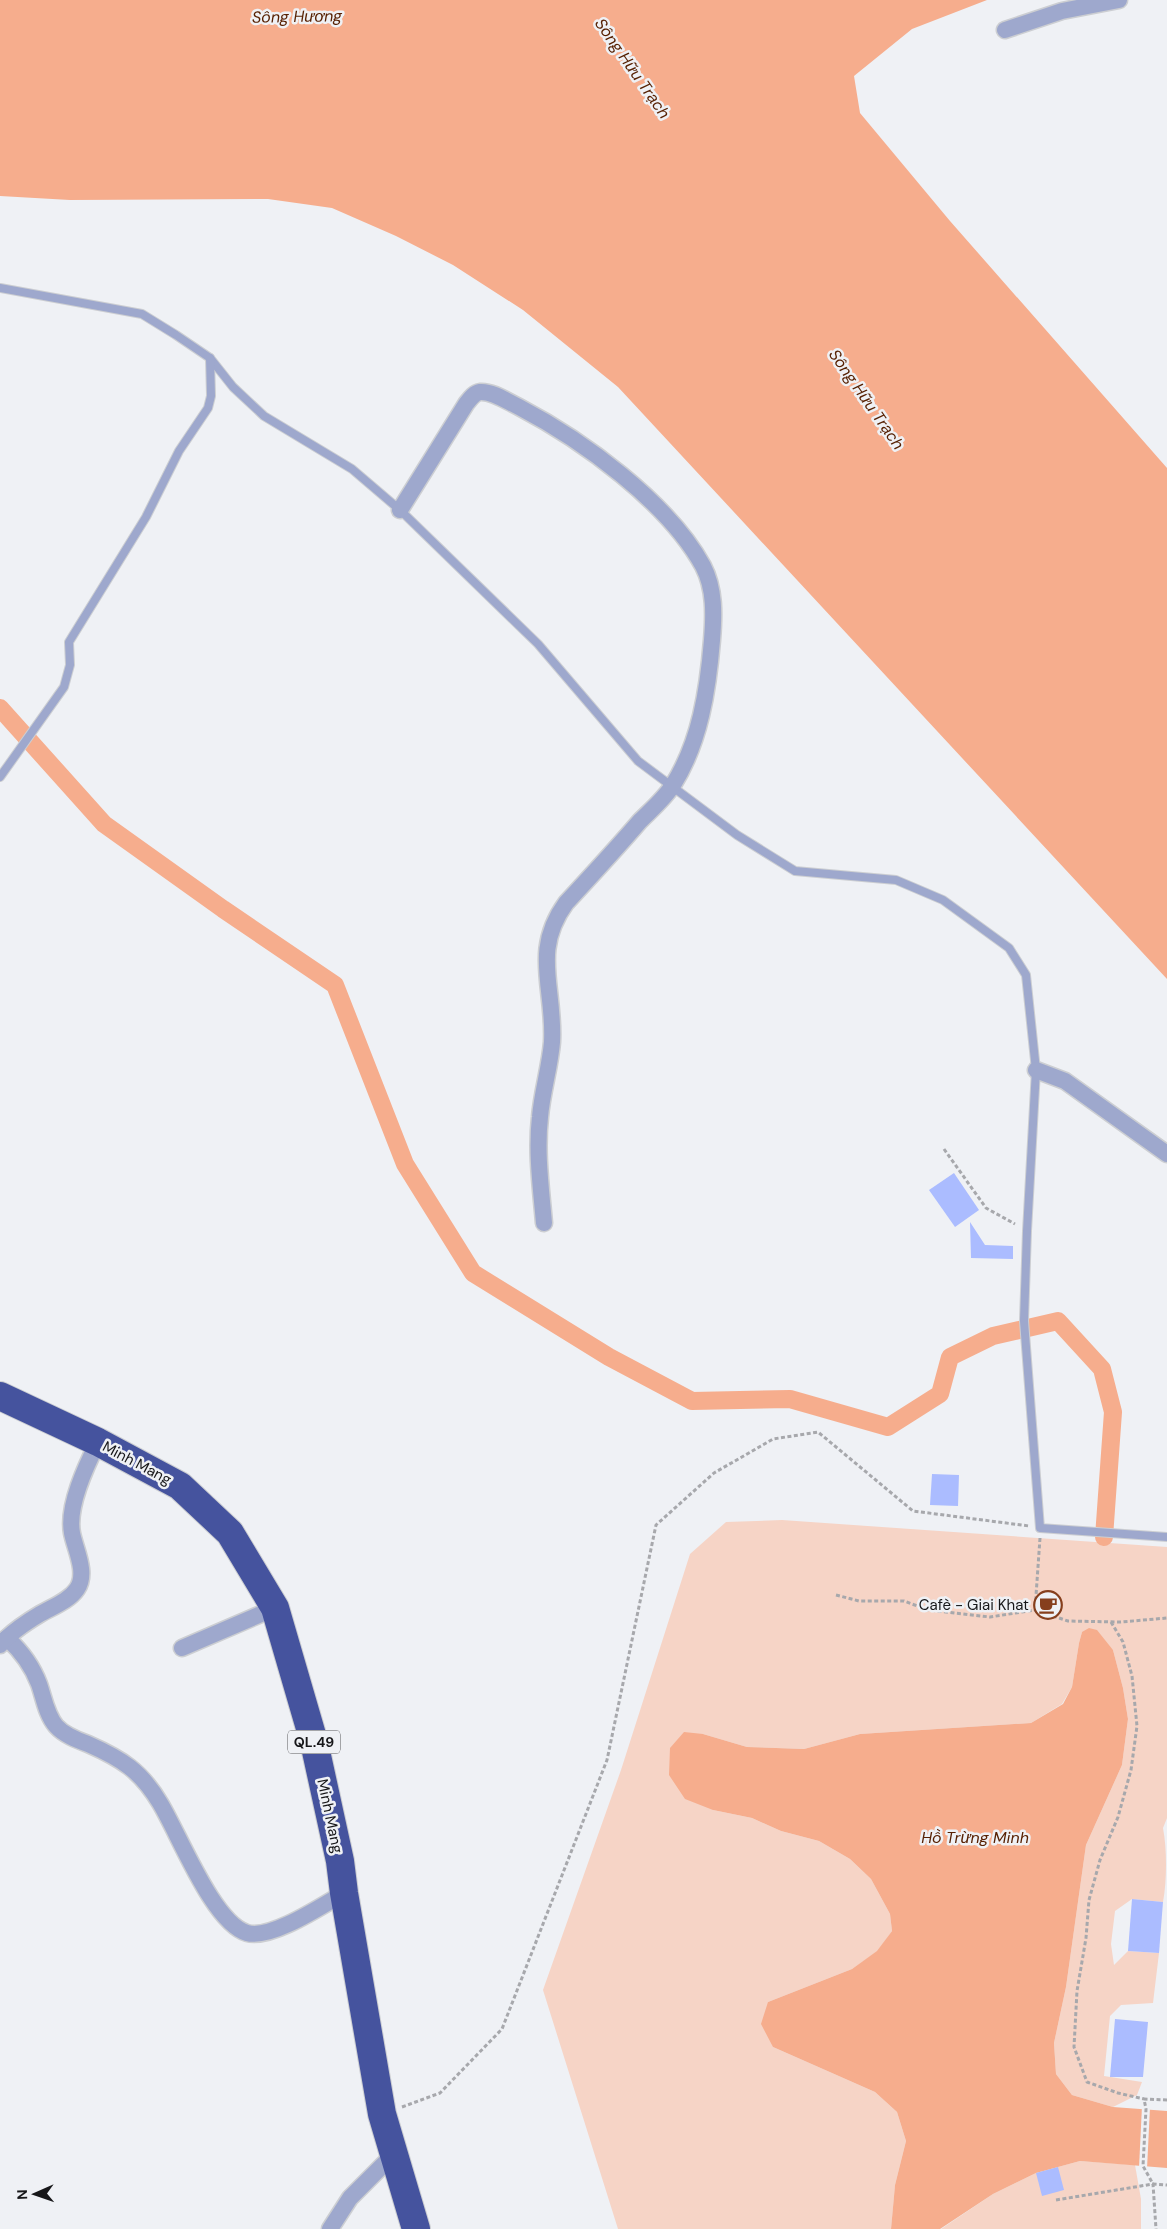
<svg xmlns="http://www.w3.org/2000/svg" width="1167" height="2229" viewBox="0 0 1167 2229" font-family="'DM Sans',sans-serif">
<style>
.green{fill:#f6d4c6}
.water{fill:#f6ad8d}
.pier{fill:#eff1f5}
.lines{fill:none;stroke-linecap:round;stroke-linejoin:round}
.canal{stroke:#f6ad8d;stroke-width:18}
.building{fill:#abbcff}
.lane-casing{stroke:#ccced2;stroke-width:10}
.street-casing{stroke:#ccced2;stroke-width:19}
.highway-casing{stroke:#ccced2;stroke-width:30}
.path{stroke:#a7a8ac;stroke-width:3;stroke-dasharray:4 2.5;stroke-linecap:butt}
.lane{stroke:#9ea8cd;stroke-width:8}
.street{stroke:#9ea8cd;stroke-width:16}
.highway{stroke:#45539e;stroke-width:28}
.labels{text-anchor:middle;stroke-width:5;stroke-linejoin:round;paint-order:stroke}
.shield{fill:#eff1f5;stroke:#58585b;stroke-width:1}
.shield-label{font-size:14px;font-weight:bold;fill:#171719}
.street-label{font-size:15px;fill:#171719;stroke:#eff1f5}
.poi-label{font-size:15px;fill:#171719;stroke:#eff1f5;text-anchor:end}
.water-label{font-size:16px;font-style:italic;fill:#572002;stroke:#eff1f5}
</style>
<rect width="100%" height="100%" fill="#eff1f5"/>
<g class="green">
<path d="M782,1520L1167,1547V1818L1163,1828C1167,1849 1167,1880 1163,1902L1132,1899L1115,1911L1111,1944L1114,1965L1128,1951L1159,1953L1153,2003L1121,2005L1110,2016L1104,2076L1142,2082L1137,2095L1113,2107L1072,2095L1056,2074L1054,2043L1066,1987L1086,1845L1122,1765L1128,1719L1123,1688L1113,1650L1082,1632L1079,1643L1072,1687L1062,1704L1031,1723L860,1734L804,1749L747,1747L703,1734L713,1810L752,1818L781,1831L819,1841L850,1859L871,1879L890,1914L892,1931L878,1951L852,1969L768,2002L773,2047L875,2092L897,2112L906,2141L895,2185L891,2229H618L543,1990L621,1770L690,1554L726,1522Z"/>
<path d="M1080,2161L1135,2165L1141,2199V2229H941L993,2194L1036,2173Z"/>
</g>
<g class="water">
<path d="M0,0H987L912,29L854,76L860,113L950,221L1167,468V979L618,387L523,310L453,265L396,236L332,208L268,199L70,200L0,196Z"/>
<path d="M1089,1628L1097,1630L1113,1650L1123,1688L1128,1719L1122,1765L1086,1845L1066,1987L1054,2043L1056,2074L1072,2095L1113,2107L1167,2111V2168L1080,2161L1036,2173L993,2194L940,2229H891L895,2185L906,2141L897,2112L875,2092L773,2047L761,2024L768,2002L852,1969L877,1951L892,1931L890,1914L871,1879L850,1859L819,1841L781,1831L752,1818L713,1810L685,1799L669,1775L670,1748L684,1732L703,1734L747,1747L804,1749L860,1734L1031,1723L1063,1704L1072,1687L1079,1643L1082,1632Z"/>
</g>
<path class="pier" d="M1142,2106L1150,2107L1147,2169L1139,2168Z"/>
<g class="lines">
<path class="canal" d="M0,708L104,824L223,909L335,985L405,1164L473,1273L609,1357L692,1401L790,1399L888,1427L940,1394L950,1357L993,1336L1058,1321L1102,1369L1113,1412L1104,1537"/>
</g>
<g class="building">
<path d="M954,1173L979,1210L955,1227L929,1190Z"/>
<path d="M970,1222L985,1245L1013,1246V1259L971,1258Z"/>
<path d="M932,1474L959,1475L958,1506L930,1505Z"/>
<path d="M1132,1899L1163,1902L1159,1953L1128,1951Z"/>
<path d="M1115,2019L1148,2022L1143,2077H1110Z"/>
<path d="M1058,2167L1064,2190L1042,2196L1036,2173Z"/>
</g>
<g class="lines">
<defs>
<g id="lane">
<path d="M0,288L142,314L176,335L210,358L233,387L264,416L352,469L400,510L538,644L638,761L737,835L795,871L896,880L943,900L1009,948L1026,975L1036,1070L1027,1231L1024,1321L1040,1528L1167,1537"/>
<path d="M0,777L64,687L70,665L69,642L146,517L179,451L208,408L211,396L210,358"/>
</g>
<g id="street">
<path d="M1005,30L1062,11L1119,0"/>
<path d="M400,510L466,404C470,399 474,393 480,392C493,391 508,402 519,407C582,440 668,502 703,566C715,589 714,615 712,640C708,690 700,742 673,785C665,798 651,810 640,821C616,849 591,876 566,903C531,951 555,988 552,1042C550,1067 542,1092 540,1117C536,1152 541,1188 544,1223"/>
<path d="M1036,1070L1065,1081L1167,1154"/>
<path d="M7,1638C21,1651 32,1665 39,1684C44,1698 46,1714 56,1726C64,1735 77,1740 88,1744C122,1759 141,1771 160,1803C179,1834 213,1923 247,1933C271,1940 323,1905 344,1893"/>
<path d="M0,1645C11,1632 25,1623 40,1614C52,1607 69,1601 77,1589C88,1573 75,1549 72,1533C67,1506 86,1466 98,1442"/>
<path d="M182,1648L275,1608"/>
<path d="M330,2229L350,2198L394,2154"/>
</g>
<path id="highway" d="M0,1396L98,1442L180,1486L230,1533L275,1608L314,1742L340,1861L344,1893L382,2114L416,2229"/>
</defs>
<use href="#lane" class="lane-casing"/>
<use href="#street" class="street-casing"/>
<use href="#highway" class="highway-casing"/>
<g class="path">
<path d="M944,1149L986,1208L1015,1224"/>
<path d="M1040,1538L1035,1610L1068,1621L1121,1622L1167,1618"/>
<path d="M836,1595L859,1601H904L928,1610L990,1617L1035,1610"/>
<path d="M1111,1622L1123,1642L1132,1676L1137,1726L1131,1770L1118,1817L1100,1860L1089,1900L1086,1938L1077,1991L1074,2047L1087,2082L1118,2093L1144,2099"/>
<path d="M1167,2100L1144,2099L1146,2109L1143,2166L1153,2184L1167,2185"/>
<path d="M402,2107L440,2093L502,2029L607,1760L656,1525L714,1473L773,1439L818,1432L913,1511L1029,1526"/>
<path d="M1056,2200L1153,2184L1156,2229"/>
</g>
<use href="#lane" class="lane"/>
<use href="#street" class="street"/>
<use href="#highway" class="highway"/>
</g>
<defs>
<symbol id="cafe-ring" viewBox="-11 -11 22 22"><circle r="9.5" fill="#eff1f5" stroke="#863f1d" stroke-width="1.5"/><path d="M-5.5-4.5H6V0H3Q3 3.5 0 3.5H-2.5Q-5.5 3.5-5.5 0ZM3-3.2v2h1.7v-2ZM-6 4.5H4V6H-6Z" fill="#863f1d"/></symbol>
</defs>
<g fill-rule="evenodd">
<use href="#cafe-ring" x="1032" y="1589" width="32" height="32"/>
</g>
<g class="labels">
<rect class="shield" x="288" y="1730.5" width="52" height="23" rx="4"/>
<g class="shield-label">
<text x="314" y="1747">QL.49</text>
</g>
<g class="street-label">
<text transform="translate(137 1463) rotate(28)" y="5">Minh Mang</text>
<text transform="translate(330 1816) rotate(78)" y="5">Minh Mang</text>
</g>
<g class="poi-label">
<text x="1029" y="1610">Cafè - Giai Khat</text>
</g>
<g class="water-label">
<text transform="translate(297 16) rotate(-1)" y="6">Sông Hương</text>
<text transform="translate(633 68) rotate(55)" y="6">Sông Hữu Trạch</text>
<text transform="translate(867 399) rotate(55)" y="6">Sông Hữu Trạch</text>
<text x="975" y="1843">Hồ Trừng Minh</text>
</g>
</g>
<g transform="translate(35 2194) rotate(268)" stroke="#eff1f5" stroke-width="4" paint-order="stroke">
<path d="M0-4L9 19L0 12L-9 19Z" fill="#171719"/>
<text y="-8" font-size="14" font-weight="bold" text-anchor="middle" fill="#171719">N</text>
</g>
</svg>
